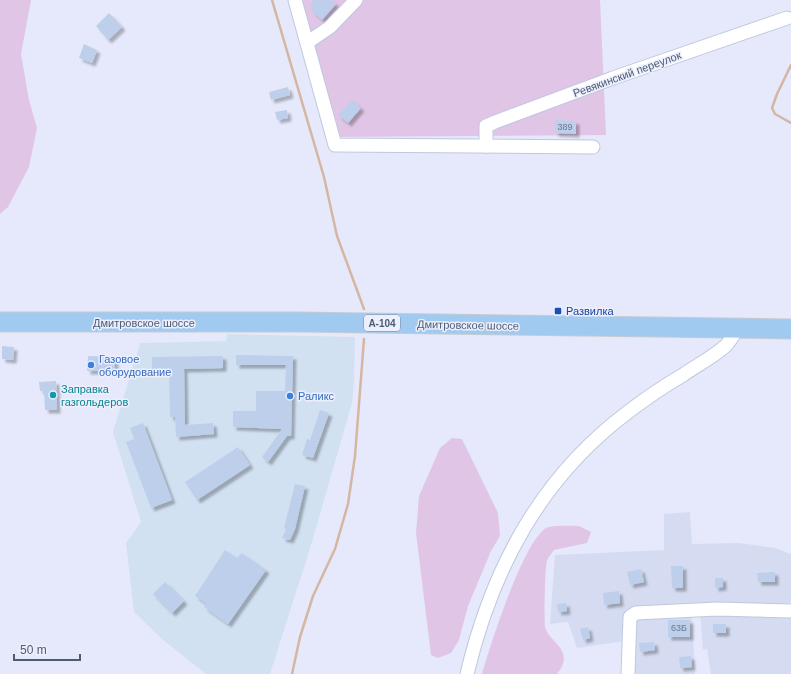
<svg xmlns="http://www.w3.org/2000/svg" width="791" height="674" viewBox="0 0 791 674" font-family="Helvetica,sans-serif">
<style>
.residential{fill:#d5dcf2}
.commercial{fill:#d2e1f2}
.green{fill:#e1c5e7}
.lines{fill:none;stroke-linecap:round;stroke-linejoin:round}
.stream{stroke:#d4b6a3;stroke-width:2.5}
.building{fill:#becfec;filter:url(#shadow)}
.minor-casing{stroke:#bfc8dc;stroke-width:15}
.highway-casing{stroke:#c6cbd2;stroke-width:21}
.minor{stroke:#fff;stroke-width:13}
.highway{stroke:#a1caf0;stroke-width:19}
.transit-dot{fill:#1a4fb4;stroke:#eceffe;stroke-width:1.5}
.shop-dot{fill:#3f7fe0;stroke:#eceffe;stroke-width:1.5}
.culture-dot{fill:#0f9aa8;stroke:#eceffe;stroke-width:1.5}
.labels{text-anchor:middle;stroke-width:3;stroke-linejoin:round;paint-order:stroke}
.number-label{font-size:9px;fill:#697990}
.shield{fill:#eceffe;stroke:#7d889c;stroke-width:1}
.shield-label{font-size:10px;font-weight:bold;fill:#4d5c72}
.street-label{font-size:11px;fill:#4d5c72;stroke:#eceffe}
.transit-label{font-size:11px;fill:#164399;stroke:#eceffe;text-anchor:start}
.shop-label{font-size:11px;fill:#366cbe;stroke:#eceffe;text-anchor:start}
.culture-label{font-size:11px;fill:#0d838f;stroke:#eceffe;text-anchor:start}
</style>
<defs>
<filter id="shadow"><feDropShadow dx="3.5" dy="3.5" stdDeviation="1" flood-color="#0004"/></filter>
</defs>
<rect width="100%" height="100%" fill="#e6e9fb"/>
<g class="residential">
<path d="M690,512L692,544L739,543L775,548L791,554V603L691,605L627,610L625,641L577,648L568,622L550,624L555,555L664,550V514Z"/>
<path d="M700,613L791,615V674H711L707,649L703,650Z"/>
<path d="M692,615L695,674H632L637,619Z"/>
</g>
<path class="commercial" d="M227,334L355,337L354,383L352,403L312,542L270,674H206L163,640L134,612L126,543L141,522L113,432L140,343L226,341Z"/>
<g class="green">
<path d="M0,0H31L21,54L29,100L37,128L29,167L8,207L0,214Z"/>
<path d="M291,0H600L606,135L334,137Z"/>
<path d="M452,438L462,439L498,513L500,536L491,551L468,606L459,640L451,653L438,658L431,655L416,533L419,496L440,448Z"/>
<path d="M579,526L591,532L587,543L554,550C552,553 548,557 547,561C545,566 544,619 545,626C547,642 577,649 557,674H482C490,646 523,542 546,528C551,525 572,526 579,526Z"/>
</g>
<g class="lines">
<g class="stream">
<path d="M272,0L324,177L337,236L364,309"/>
<path d="M791,65L777,94L772,108L775,114L791,123"/>
<path d="M292,674L300,637L313,596L335,549L348,504L355,456L364,339"/>
</g>
</g>
<g class="building">
<path d="M314,0H331L336,4L322,20L312,11L314,8L310,5Z"/>
<path d="M109,13L122,27L108,40L96,26Z"/>
<path d="M84,44L97,50L92,63L79,58Z"/>
<path d="M288,87L290,95L271,100L269,92Z"/>
<path d="M352,100L361,108L348,123L338,115Z"/>
<path d="M287,110L288,118L277,120L275,112Z"/>
<path d="M555,120L576,121V134L555,133Z"/>
<path d="M2,346L14,347L13,360L2,359Z"/>
<path d="M236,355L293,356L291,436H287L268,462L262,457L282,429L233,427V411H256V391H285L286,365H236Z"/>
<path d="M88,356L115,357V371H87Z"/>
<path d="M223,356V368L184,369L185,425L213,423L214,434L176,437L175,417H170L169,370H152V357Z"/>
<path d="M56,381L57,410H45L44,391H40L39,382Z"/>
<path d="M320,410L329,413L313,458L302,455L307,439L310,440Z"/>
<path d="M143,423L172,500L151,508L126,442L134,439L130,428Z"/>
<path d="M238,447L250,465L197,500L185,482Z"/>
<path d="M295,484L305,486L295,529L290,540L282,538L286,529L284,528Z"/>
<path d="M225,550L237,558L242,553L266,570L228,624L204,607L207,604L195,596Z"/>
<path d="M671,566H683V588H672Z"/>
<path d="M641,569L644,582L630,585L627,572Z"/>
<path d="M775,572V582H758L757,573Z"/>
<path d="M715,578H723V587L715,588Z"/>
<path d="M165,582L184,601L172,613L153,594Z"/>
<path d="M619,591L620,603L604,605L603,593Z"/>
<path d="M566,603L567,611L558,612L557,604Z"/>
<rect x="668" y="620" width="22" height="17"/>
<rect x="713" y="624" width="13" height="9"/>
<path d="M588,627L590,638L583,640L580,629Z"/>
<path d="M654,642L655,650L640,652L639,643Z"/>
<path d="M691,656L692,667L680,668L679,657Z"/>
</g>
<g class="lines">
<defs>
<g id="minor">
<path d="M295,0L335,145L593,147"/>
<path d="M308,42L330,27L356,0"/>
<path d="M486,146V126L495,122L613,78L787,18"/>
<path d="M467,674C492,569 540,478 628,412C645,399 664,386 683,375C696,366 711,358 723,348C729,344 733,335 737,329"/>
<path d="M628,674L630,617L636,613L717,609L791,611"/>
</g>
<path id="highway" d="M0,322H298L791,329"/>
</defs>
<use href="#minor" class="minor-casing"/>
<use href="#highway" class="highway-casing"/>
<use href="#minor" class="minor"/>
<use href="#highway" class="highway"/>
</g>
<rect class="transit-dot" x="554" y="307" width="8" height="8" rx="2"/>
<g class="shop-dot">
<circle cx="91" cy="365" r="4"/>
<circle cx="290" cy="396" r="4"/>
</g>
<circle class="culture-dot" cx="53" cy="395" r="4"/>
<g class="labels">
<g class="number-label">
<text x="565" y="130">389</text>
<text x="679" y="631">63Б</text>
</g>
<rect class="shield" x="364" y="315" width="36" height="16" rx="3"/>
<g class="shield-label">
<text x="382" y="327">А-104</text>
</g>
<g class="street-label">
<text transform="translate(627 74) rotate(-20)" y="4">Ревякинский переулок</text>
<text x="144" y="327">Дмитровское шоссе</text>
<text transform="translate(468 325) rotate(1)" y="4">Дмитровское шоссе</text>
</g>
<g class="transit-label">
<text x="566" y="315">Развилка</text>
</g>
<g class="shop-label">
<text x="99" y="363">Газовое<tspan x="99" dy="13">оборудование</tspan></text>
<text x="298" y="400">Раликс</text>
</g>
<g class="culture-label">
<text x="61" y="393">Заправка<tspan x="61" dy="13">газгольдеров</tspan></text>
</g>
</g>
<path d="M14 654v6h66v-6" fill="none" stroke="#4d5c72" stroke-width="2"/>
<text x="20" y="654" font-size="12" fill="#4d5c72" stroke="#eceffe" stroke-width="3" paint-order="stroke">50 m</text>
</svg>
